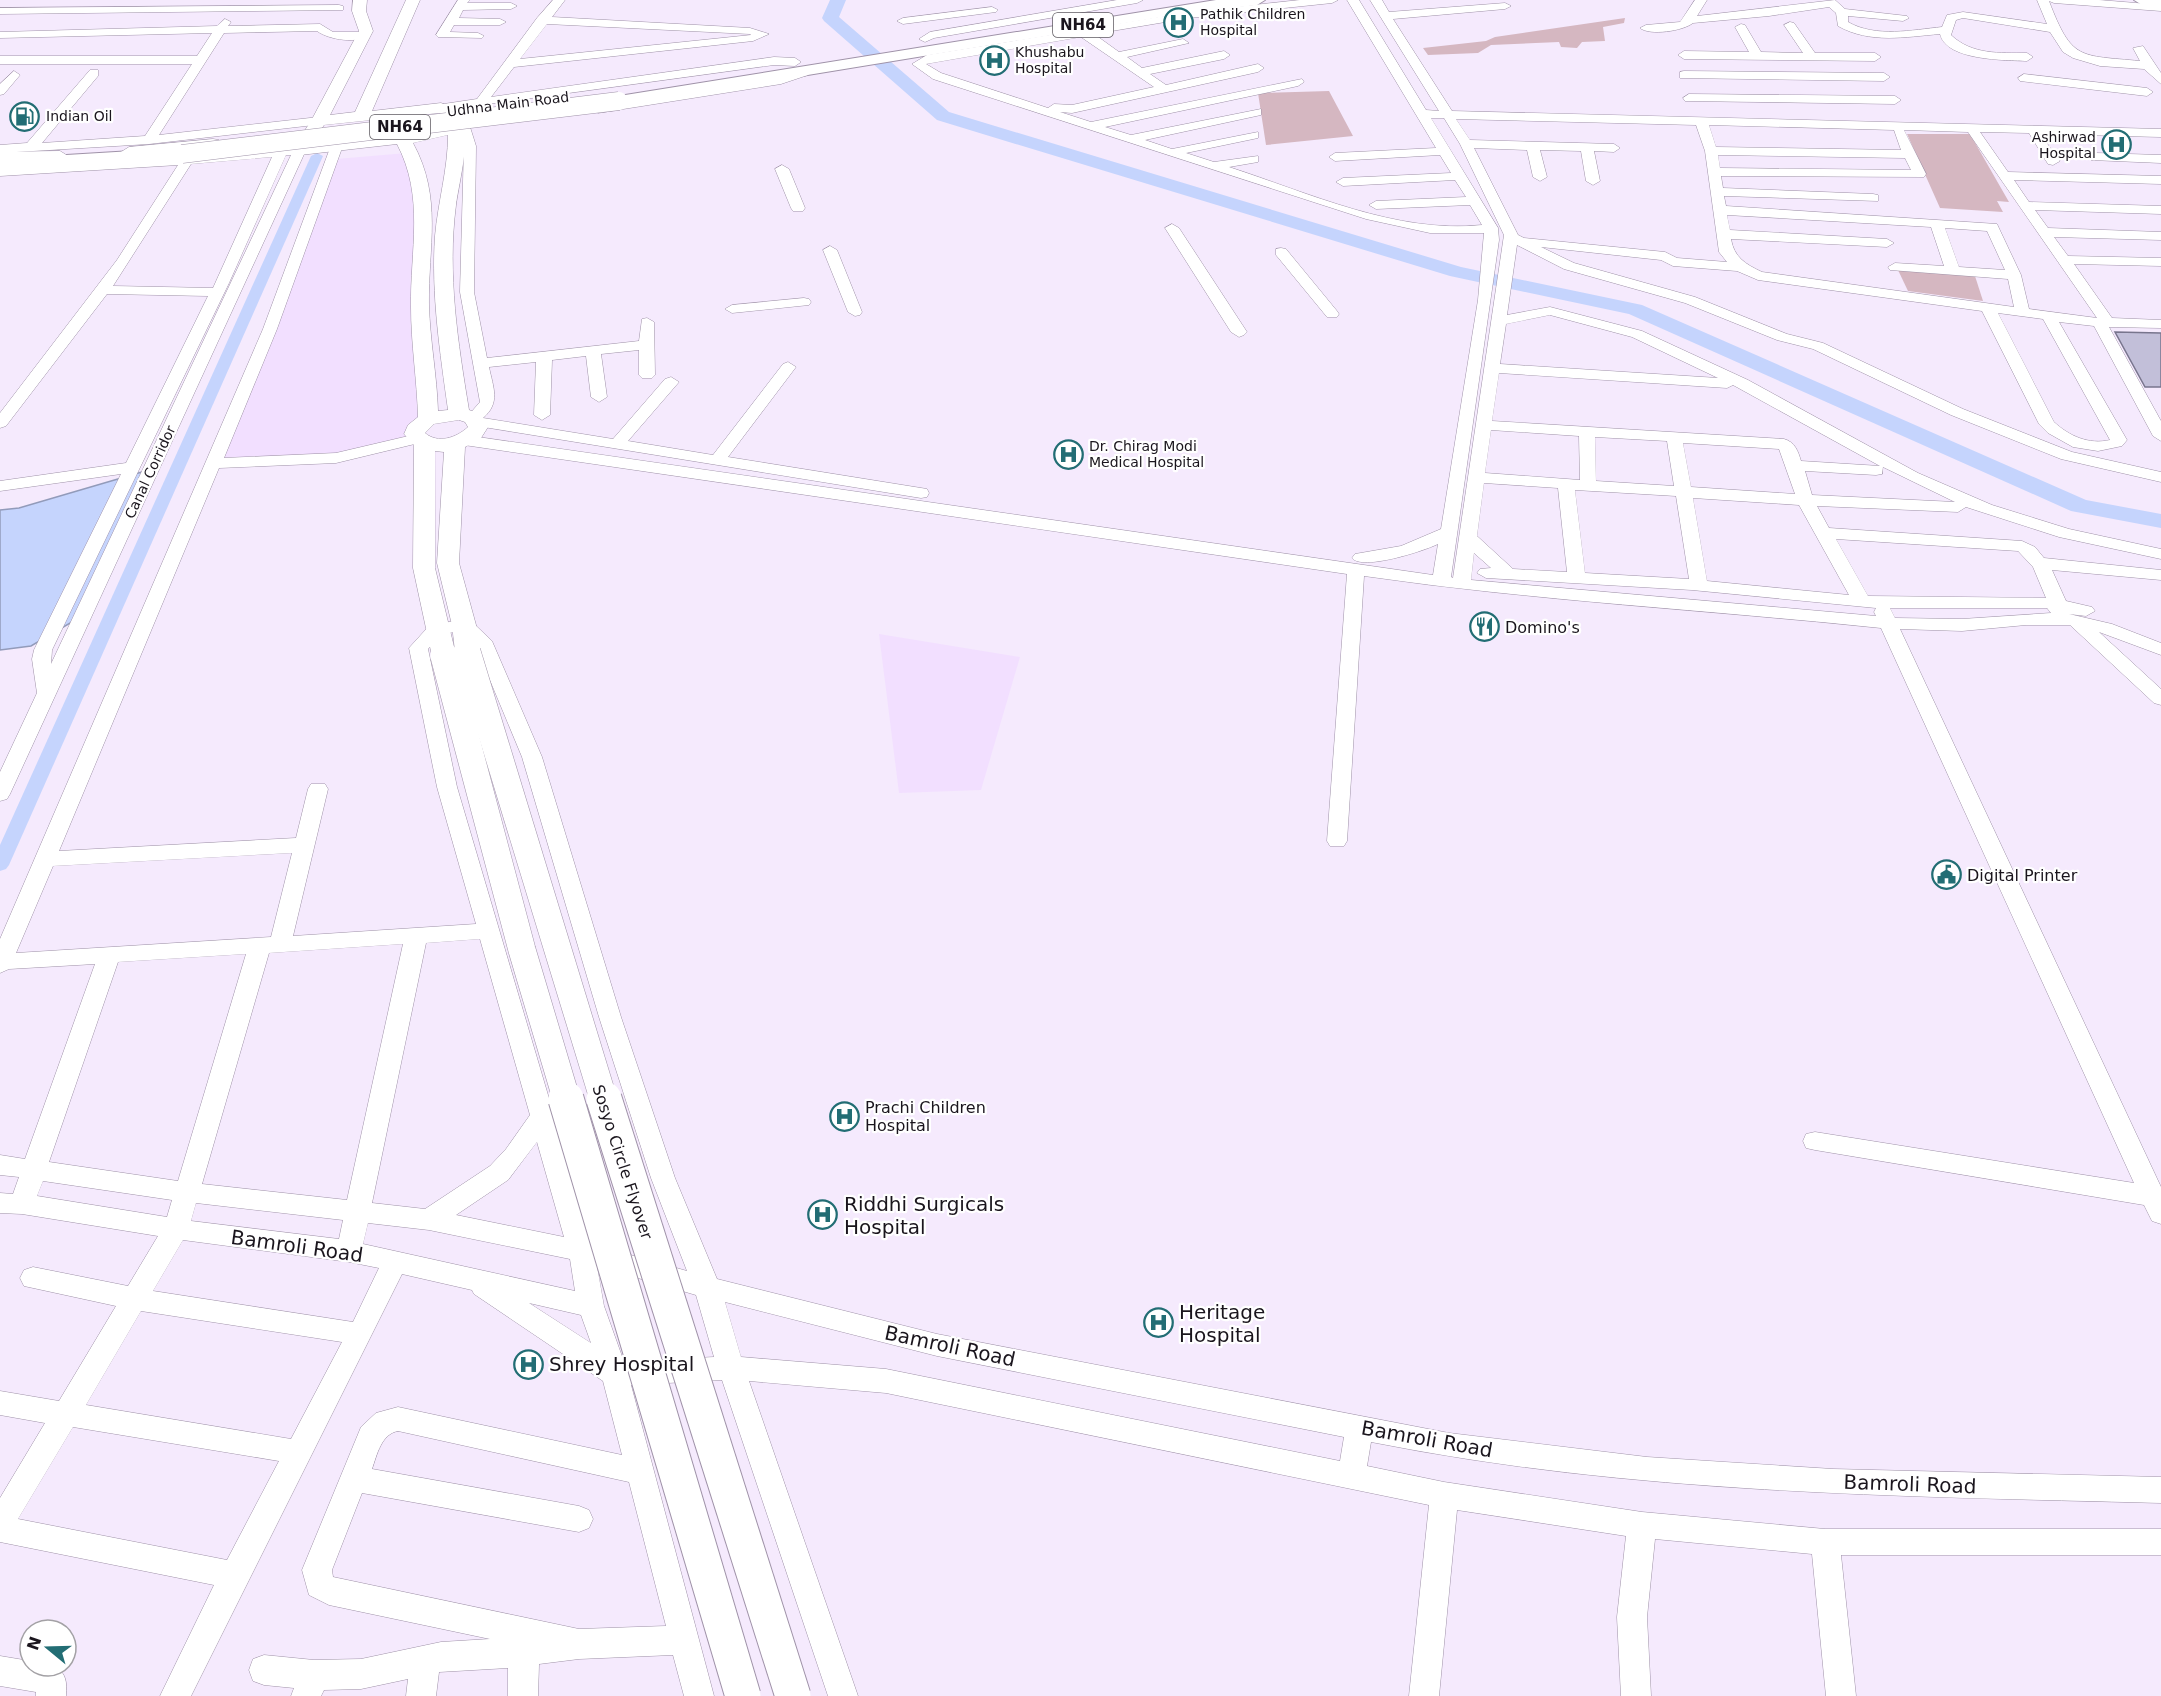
<svg xmlns="http://www.w3.org/2000/svg" width="2161" height="1696" viewBox="0 0 2161 1696" font-family="'DejaVu Sans',sans-serif">
<style>
.built{fill:#f2dfff}
.green{fill:#d5b7c1}
.water{fill:#c5d4fd;stroke:#929bba;stroke-width:1.5}
.lines{fill:none;stroke-linecap:round;stroke-linejoin:round}
.canal{fill:#c5d4fd;fill-rule:evenodd}
.river{fill:#c5d4fd;fill-rule:evenodd}
.building{fill:#c2bfd9;stroke:#78758d;stroke-width:1.5}
.minor-casing{stroke:#9f92a8;stroke-width:1}
.major-casing{stroke:#9f92a8;stroke-width:1}
.highway-casing{stroke:#9f92a8;stroke-width:2}
.minor{fill:#fff;fill-rule:evenodd}
.major{fill:#fff;fill-rule:evenodd}
.highway{fill:#fff;fill-rule:evenodd}
.major-bridge-far1-casing{stroke:#9f92a8;stroke-width:28;stroke-linecap:butt}
.major-bridge-casing{stroke:#9f92a8;stroke-width:37;stroke-linecap:butt}
.highway-bridge-casing{stroke:#9f92a8;stroke-width:19;stroke-linecap:butt}
.major-bridge-far1{stroke:#fff;stroke-width:27}
.major-bridge{stroke:#fff;stroke-width:35}
.highway-bridge{stroke:#fff;stroke-width:18}
.labels{text-anchor:middle;stroke-width:4.5;stroke-linejoin:round;paint-order:stroke}
.far-poi-label{font-size:14px;fill:#1a151d;stroke:#fff;text-anchor:start}
.far-street-label{font-size:14px;fill:#1a151d;stroke:#fff}
.shield{fill:#fff;stroke:#5f5b61;stroke-width:1.5}
.shield-label{font-size:15px;font-weight:bold;fill:#1a151d}
.poi-label{font-size:16px;fill:#1a151d;stroke:#fff;text-anchor:start}
.street-label{font-size:16px;fill:#1a151d;stroke:#fff}
.near-poi-label{font-size:20px;fill:#1a151d;stroke:#fff;text-anchor:start}
.near-street-label{font-size:20px;fill:#1a151d;stroke:#fff}
</style>
<rect width="100%" height="100%" fill="#f5eafd"/>
<g class="built">
<path d="M407,153L413,166L426,418L413,435L349,454L219,461L336,159Z"/>
<path d="M879,634L1020,657L981,790L899,793Z"/>
</g>
<g class="green">
<path d="M1625,18L1624,23L1603,27L1605,41L1582,42L1577,48L1561,47L1559,42L1491,45L1478,53L1428,55L1423,48L1486,41L1495,37Z"/>
<path d="M1329,91L1353,136L1266,145L1258,93Z"/>
<path d="M1907,134H1970L2009,202L1997,201L2003,212L1940,208Z"/>
<path d="M1898,270L1975,276L1983,301L1908,291Z"/>
</g>
<path class="water" d="M152,469L72,622L31,646L0,650V510L19,508Z"/>
<g class="lines">
<path class="canal" d="M317,153L323,156L9,865L6,869L0,871V845L311,156Z"/>
<path class="river" d="M830,0H846L839,17L949,112L1461,267L1642,305L2086,500L2161,514V528L2071,511L1629,314L1450,276L937,120L824,21L822,18Z"/>
</g>
<path class="building" d="M2115,332L2161,333V387H2145Z"/>
<g class="lines">
<defs>
<g id="minor">
<path d="M458,0H470L467,3H511L517,6L511,9L463,10L459,18L500,19L506,22L500,25H454L450,32L478,33L484,36L482,38L438,37L436,35Z"/>
<path d="M553,0H565L552,17L750,28L769,34L753,41L514,67L491,97L774,57L795,58L801,62L795,66L774,65L437,111V105L477,99L537,18ZM547,24L750,34L751,35L520,59Z"/>
<path d="M1117,0H1143L1137,3L934,38L925,42L919,39L930,32Z"/>
<path d="M1300,0H1338L1332,3L1189,18L1094,34L1119,52L1183,39L1189,43L1127,57L1142,68L1224,51L1230,55L1224,59L1150,74L1166,85L1258,64L1264,68L1258,72L1072,113L1060,112L1091,122L1302,79L1304,82L1298,86L1105,127L1131,135L1261,109V115L1145,140L1172,149L1258,132V138L1186,153L1214,162L1258,156V162L1229,167C1309,193 1397,234 1482,225L1470,205L1376,209L1369,205L1376,201L1466,197L1455,180L1343,186L1336,182L1343,178L1451,173L1440,155L1335,161L1329,157L1335,153L1436,148L1347,0H1359L1426,110L1439,111L1370,0H1382L1389,12L1505,3L1511,6L1505,9L1393,19L1452,111L2161,129V137L2040,134L2060,161L2053,165L2048,164L2029,133L1980,132L2008,172L2161,176V184L2014,180L2029,202L2161,206V214L2035,210L2048,228L2161,232V240L2054,237L2068,256L2161,258V266L2074,264L2112,318L2161,320V328L2109,327L2161,421V441L2153,436L2094,326L2059,322L2127,440L2122,446L2098,451L2073,447L2048,433L2039,424L1982,311L1758,280L1737,271L1673,266L1661,260L1541,247L1574,263L1695,297L1787,334L1823,343L1963,409L2072,452L2161,472V482L2061,459L1951,415L1813,349L1777,340L1685,303L1564,269L1517,245L1507,315L1550,307L1642,331L1748,380L1918,473L1992,505L2069,529L2161,549V559L2059,537L1966,507L1958,512L1817,506L1829,528L2022,541L2035,547L2044,558L2161,570V580L2052,570L2066,601L2092,607L2095,611L2086,616L2069,614L2112,624L2161,643V655L2099,632L2161,689V705L2154,703L2070,625H2026L1962,631L1900,629L2161,1187V1224L2152,1221L2144,1205L1815,1150L1806,1148L1803,1141L1806,1134L1815,1132L2134,1183L1881,628C1709,610 1536,601 1364,576L1347,841L1344,846H1330L1327,841L1347,574L464,445L456,440L464,435L1433,575L1438,544C1424,551 1362,571 1352,558L1355,554L1401,546L1441,529L1478,300L1484,233H1430L1366,219L933,79L912,64L927,55L1074,31V27L1085,29L1189,12ZM1081,37L1154,87L1072,105L1054,104L1048,108L941,73L926,64ZM1431,118H1444L1460,144L1504,235L1453,578L1451,577L1499,240L1498,228ZM1456,119L1696,125L1705,151L1719,252L1727,262L1677,258L1665,252L1524,238L1518,235L1474,148L1527,150L1533,177L1540,181L1547,177L1540,150L1581,151L1586,181L1593,185L1600,181L1594,151L1614,152L1620,148L1614,144L1470,140ZM1709,125L1894,130L1901,150L1716,147ZM1904,130L1968,132L2097,318L2029,309L2021,275L1997,224L1726,206L1724,196L1878,201V195L1873,194L1723,188L1721,176L1924,177L1926,174ZM1718,155L1905,158L1911,170L1720,168ZM1727,215L1931,227L1944,266L1895,263L1888,267L1890,270L2008,279L2014,307L1762,272C1745,264 1734,257 1731,239L1887,247L1894,243L1887,239L1730,230ZM1945,228L1987,231L2005,270L1959,267ZM1998,313L2043,319L2110,440C2089,445 2069,436 2054,422ZM1550,315L1632,337L1718,378L1500,364L1506,324ZM1499,373L1727,388L1733,385L1880,466L1801,461C1798,451 1795,442 1784,439L1492,421ZM1491,430L1579,436L1580,480L1485,473ZM1595,437L1667,441L1674,486L1596,481ZM1683,443L1779,449L1795,494L1691,487ZM1883,467L1955,502L1812,495L1805,471L1876,475L1882,474ZM1484,483L1558,488L1567,572L1513,569L1477,536ZM1575,490L1676,496L1689,579L1585,573ZM1693,498L1799,505L1849,595L1707,581ZM1836,539L2018,551L2033,567L2046,598L1868,596ZM1474,553L1491,568L1480,569L1477,573L1486,578L1692,590L1876,608L1874,612L1876,616L1471,580ZM1890,608H2047L2051,613L1962,619L1895,618Z"/>
<path d="M1695,0H1707L1697,16L1835,0L1845,9L1907,16L1909,18L1903,21L1848,16V22C1876,38 1912,30 1942,27L1947,15L1963,12L2047,24L2037,0H2099L2161,5V11L2054,3L2049,1C2072,61 2079,55 2140,61L2133,48L2143,46L2161,73V84L2144,69L2100,66L2073,58L2063,52L2050,32L1963,18L1956,20L1951,35C1972,55 2000,53 2027,53L2033,57L2027,61C2006,60 1946,61 1940,34C1905,37 1870,44 1838,26L1836,13L1829,7L1769,16L1693,23C1683,31 1650,36 1640,28L1646,25L1680,22Z"/>
<path d="M339,5L343,6V10L0,14V8Z"/>
<path d="M992,7L998,10L996,12L903,24L897,21L903,18Z"/>
<path d="M225,19L231,22L228,26L320,24L333,32H364L370,35C358,44 329,40 317,31L224,33L159,135L319,117L325,121L323,124L149,144L0,153V145L27,143L90,70H98V76L42,143L145,136L192,64H0V56H197L212,33L0,38V32L217,26Z"/>
<path d="M1790,22L1794,23L1815,53H1875L1881,57L1875,61L1684,59L1678,55L1684,51L1749,52L1735,27L1741,24L1745,25L1761,52L1803,53L1784,25Z"/>
<path d="M804,68L810,72L808,75L781,84L598,113L592,109L598,105L779,77Z"/>
<path d="M14,71L20,75L4,94L0,95V84Z"/>
<path d="M1684,71L1884,73L1890,77L1884,81L1680,78V72Z"/>
<path d="M2024,74L2147,88L2153,92L2147,96L2020,81L2018,78Z"/>
<path d="M1689,94L1895,96L1901,100L1895,104L1685,101L1683,98Z"/>
<path d="M464,123L470,127L476,146L474,292L487,358L639,341L642,319L647,318L654,322L655,375L652,378H642L639,375V350L601,354L607,397L599,402L591,397L586,356L552,360L550,415L542,420L534,415L536,362L489,367C493,387 501,403 483,418L613,439L665,379L671,377L679,382L628,441L713,455L783,364L788,362L796,367L728,457L921,488L927,489L929,493L927,497L921,498L471,425L466,418L480,402L460,292L464,146L458,127Z"/>
<path d="M336,144L342,148L277,329L224,458L336,453L417,434L425,439L423,442L336,463L219,468L59,851L296,838L308,789L311,784H325L328,789L293,936L476,924L437,787L409,648L429,626L464,619L471,621L492,641L542,757L621,1017L675,1178L717,1279L937,1334L1449,1433L1647,1457L1833,1469L2161,1477V1503C1896,1496 1632,1494 1371,1442L1367,1466L1444,1482L1642,1512L1825,1529H2161V1555H1841L1856,1696H1826L1812,1554L1655,1539L1647,1617L1651,1696H1621L1617,1617L1626,1536L1457,1510L1439,1696H1409L1429,1505L886,1393L749,1381L858,1696H828L722,1380L631,1385L714,1696H684L673,1655L579,1659L539,1664L538,1696H508V1668L439,1672L436,1696H406L408,1679L361,1689L324,1690L321,1696H291L294,1688L264,1685L253,1681L249,1670L253,1659L264,1655L314,1660L361,1659L441,1642L490,1639L329,1605L309,1595L302,1570L361,1427L376,1413L398,1407L622,1455L603,1381L474,1294L472,1290L402,1274L191,1696H160L214,1585L0,1542V1498L45,1423L0,1415V1391L59,1401L116,1306L24,1286L20,1278L24,1270L33,1267L128,1286L158,1236L22,1214L0,1213V1193L13,1194L19,1177L0,1175V1155L25,1159L95,964L9,969L0,973V939L263,329L330,148ZM460,631L475,644L522,757L599,1017L651,1178L687,1271L592,1244L457,787L428,649L442,634ZM292,853L271,937L16,953L53,866ZM480,939L530,1115L506,1149L490,1166L425,1209L372,1203L426,943ZM403,944L347,1200L202,1184L269,953ZM246,954L178,1181L49,1162L118,962ZM537,1142L564,1237L456,1215L508,1180ZM43,1181L172,1200L167,1217L37,1196ZM196,1203L343,1220L339,1239L191,1221ZM368,1223L429,1230L570,1259L575,1291L363,1244ZM183,1240L349,1262L379,1268L353,1322L153,1291ZM597,1266L696,1295L714,1357L624,1362L604,1306ZM725,1302L937,1356L1344,1437L1340,1461L886,1369L741,1357ZM529,1303L581,1315L591,1343ZM141,1311L342,1342L291,1439L86,1405ZM73,1427L279,1461L227,1560L18,1519ZM398,1431L629,1482L666,1626L579,1629L333,1577L332,1570L362,1493L579,1532L589,1528L593,1519L589,1510L579,1506L372,1469C377,1455 381,1434 398,1431Z"/>
<path d="M300,146L306,150L10,794L7,799L0,801V772L37,693L32,659L34,650L121,474L0,491V481L126,463L208,296L107,294L6,426L0,428V413L117,260L178,165L0,176V168L187,157ZM286,155H291L51,664L52,650L229,283ZM272,157L213,288L113,286L191,164Z"/>
<path d="M2096,153L2161,155V163L2091,160V154Z"/>
<path d="M782,165L789,169L805,208L803,211H793L791,208L775,169Z"/>
<path d="M1172,224L1179,228L1247,332L1244,335L1239,337L1231,332L1165,228Z"/>
<path d="M830,246L837,250L862,312L860,315L855,316L848,312L823,250Z"/>
<path d="M1281,248L1286,249L1337,311L1339,314L1337,317H1327L1276,255V249Z"/>
<path d="M804,298L809,299L811,302L809,305L732,313L725,309L732,305Z"/>
<path d="M0,1656L30,1661V1666C55,1666 69,1666 66,1696H36V1692L0,1686Z"/>
</g>
<g id="major">
<path d="M353,0H367L366,11L373,31L330,115L355,112L406,0H420L372,111L441,103L460,111C473,132 459,181 456,205C447,274 458,343 469,410L481,414L488,427L481,438L465,447L459,563L476,625L479,652L476,657L467,659L458,657L455,652L453,661L444,663L435,661L432,656L413,568L414,445L404,434L408,425L418,417C417,380 411,344 411,307C410,250 425,197 397,144L300,155L292,150L311,121L359,31L352,11ZM439,113L446,116L448,125L427,131L312,144L324,125ZM448,135C448,169 438,202 435,236C431,294 440,352 448,410L438,411C437,376 430,341 429,305C428,246 443,198 413,143ZM459,420L465,422L468,427C456,438 438,444 425,433L434,424ZM435,451L444,452L437,563L452,625L455,651L435,568Z"/>
<path d="M213,139L219,140L221,144L219,148L129,157L121,152L129,147Z"/>
<path d="M60,151L68,156L66,160L0,162V152Z"/>
</g>
<g id="highway">
<path d="M1216,0H1265L1257,5L1180,14L619,106L610,101L619,96Z"/>
<path d="M2134,0H2161V6L2142,5Z"/>
<path d="M182,148L191,154L189,158L0,171V159Z"/>
</g>
</defs>
<use href="#minor" class="minor-casing"/>
<use href="#major" class="major-casing"/>
<use href="#highway" class="highway-casing"/>
<use href="#minor" class="minor"/>
<use href="#major" class="major"/>
<use href="#highway" class="highway"/>
<defs>
<g id="major-bridge-far1">
<path d="M467,652L604,1101"/>
<path d="M444,656L522,950L567,1101"/>
</g>
<g id="major-bridge">
<path d="M566,1099L743,1696"/>
<path d="M604,1099L793,1696"/>
</g>
<path id="highway-bridge" d="M182,154L619,101"/>
</defs>
<use href="#major-bridge-far1" class="major-bridge-far1-casing"/>
<use href="#major-bridge" class="major-bridge-casing"/>
<use href="#highway-bridge" class="highway-bridge-casing"/>
<use href="#major-bridge-far1" class="major-bridge-far1"/>
<use href="#major-bridge" class="major-bridge"/>
<use href="#highway-bridge" class="highway-bridge"/>
</g>
<defs>
<symbol id="hospital-ring" viewBox="-11 -11 22 22"><circle r="9.5" fill="#fff" stroke="#226d74" stroke-width="1.5"/><path d="M-5-5h3v3.5h4V-5h3V5h-3V1.5h-4V5h-3Z" fill="#226d74"/></symbol>
<symbol id="fuel-ring" viewBox="-11 -11 22 22"><circle r="9.5" fill="#fff" stroke="#226d74" stroke-width="1.5"/><path d="M-5.5-6h7V0h2V4h1.3V-2.5L3-4.5l.8-.8L6-3V5H2.5V1h-1V6h-7ZM-4.2-4.7v3.2H.2V-4.7Z" fill="#226d74"/></symbol>
<symbol id="restaurant-ring" viewBox="-11 -11 22 22"><circle r="9.5" fill="#fff" stroke="#226d74" stroke-width="1.5"/><path d="M-5-6h1v4h1v-4h1v4h1v-4h1v5L-1.5 .5V6h-2V.5L-5-1ZM5-6V6H3V1.5H1.5Q1.5-4 5-6Z" fill="#226d74"/></symbol>
<symbol id="civic-ring" viewBox="-11 -11 22 22"><circle r="9.5" fill="#fff" stroke="#226d74" stroke-width="1.5"/><path d="M-.6-6.5H3V-4.5H.6V-3L4-1V1h2V6H-6V1h2V-1L-.6-3ZM-1.2 2.5V6h2.4V2.5Z" fill="#226d74"/></symbol>
</defs>
<g fill-rule="evenodd">
<use href="#hospital-ring" x="1162" y="6" width="33" height="33"/>
<use href="#hospital-ring" x="978" y="44" width="33" height="33"/>
<use href="#fuel-ring" x="8" y="100" width="33" height="33"/>
<use href="#hospital-ring" x="2100" y="128" width="33" height="33"/>
<use href="#hospital-ring" x="1052" y="438" width="33" height="33"/>
<use href="#restaurant-ring" x="1468" y="610" width="33" height="33"/>
<use href="#civic-ring" x="1930" y="858" width="33" height="33"/>
<use href="#hospital-ring" x="828" y="1100" width="33" height="33"/>
<use href="#hospital-ring" x="806" y="1198" width="33" height="33"/>
<use href="#hospital-ring" x="1142" y="1306" width="33" height="33"/>
<use href="#hospital-ring" x="512" y="1348" width="33" height="33"/>
</g>
<g class="labels">
<g class="far-poi-label">
<text x="1200" y="19">Pathik Children<tspan x="1200" dy="16">Hospital</tspan></text>
<text x="1015" y="57">Khushabu<tspan x="1015" dy="16">Hospital</tspan></text>
<text x="46" y="121">Indian Oil</text>
<text x="2096" y="142" text-anchor="end">Ashirwad<tspan x="2096" dy="16">Hospital</tspan></text>
<text x="1089" y="451">Dr. Chirag Modi<tspan x="1089" dy="16">Medical Hospital</tspan></text>
</g>
<g class="far-street-label">
<text transform="translate(508 104) rotate(-7)" y="5">Udhna Main Road</text>
<text transform="translate(150 472) rotate(-65)" y="5">Canal Corridor</text>
</g>
<g class="shield">
<rect x="1053" y="13" width="60" height="24" rx="4.5"/>
<rect x="370" y="115" width="60" height="24" rx="4.5"/>
</g>
<g class="shield-label">
<text x="1083" y="30">NH64</text>
<text x="400" y="132">NH64</text>
</g>
<g class="poi-label">
<text x="1505" y="633">Domino's</text>
<text x="1967" y="881">Digital Printer</text>
<text x="865" y="1113">Prachi Children<tspan x="865" dy="18">Hospital</tspan></text>
</g>
<g class="street-label">
<text transform="translate(623 1162) rotate(72)" y="6">Sosyo Circle Flyover</text>
</g>
<g class="near-poi-label">
<text x="844" y="1211">Riddhi Surgicals<tspan x="844" dy="23">Hospital</tspan></text>
<text x="1179" y="1319">Heritage<tspan x="1179" dy="23">Hospital</tspan></text>
<text x="549" y="1371">Shrey Hospital</text>
</g>
<g class="near-street-label">
<text transform="translate(297 1246) rotate(8)" y="7">Bamroli Road</text>
<text transform="translate(950 1346) rotate(12)" y="7">Bamroli Road</text>
<text transform="translate(1427 1439) rotate(10)" y="7">Bamroli Road</text>
<text transform="translate(1910 1484) rotate(2)" y="7">Bamroli Road</text>
</g>
</g>
<g transform="translate(48 1648) rotate(289)"><circle r="28" fill="#ffffff" stroke="#a3a1a5" stroke-width="1.5"/>
<path d="M0-4.5L10 22L0 15L-10 22Z" fill="#226d74"/>
<text y="-9" font-size="16" font-weight="bold" text-anchor="middle" fill="#1a151d">N</text>
</g>
</svg>
